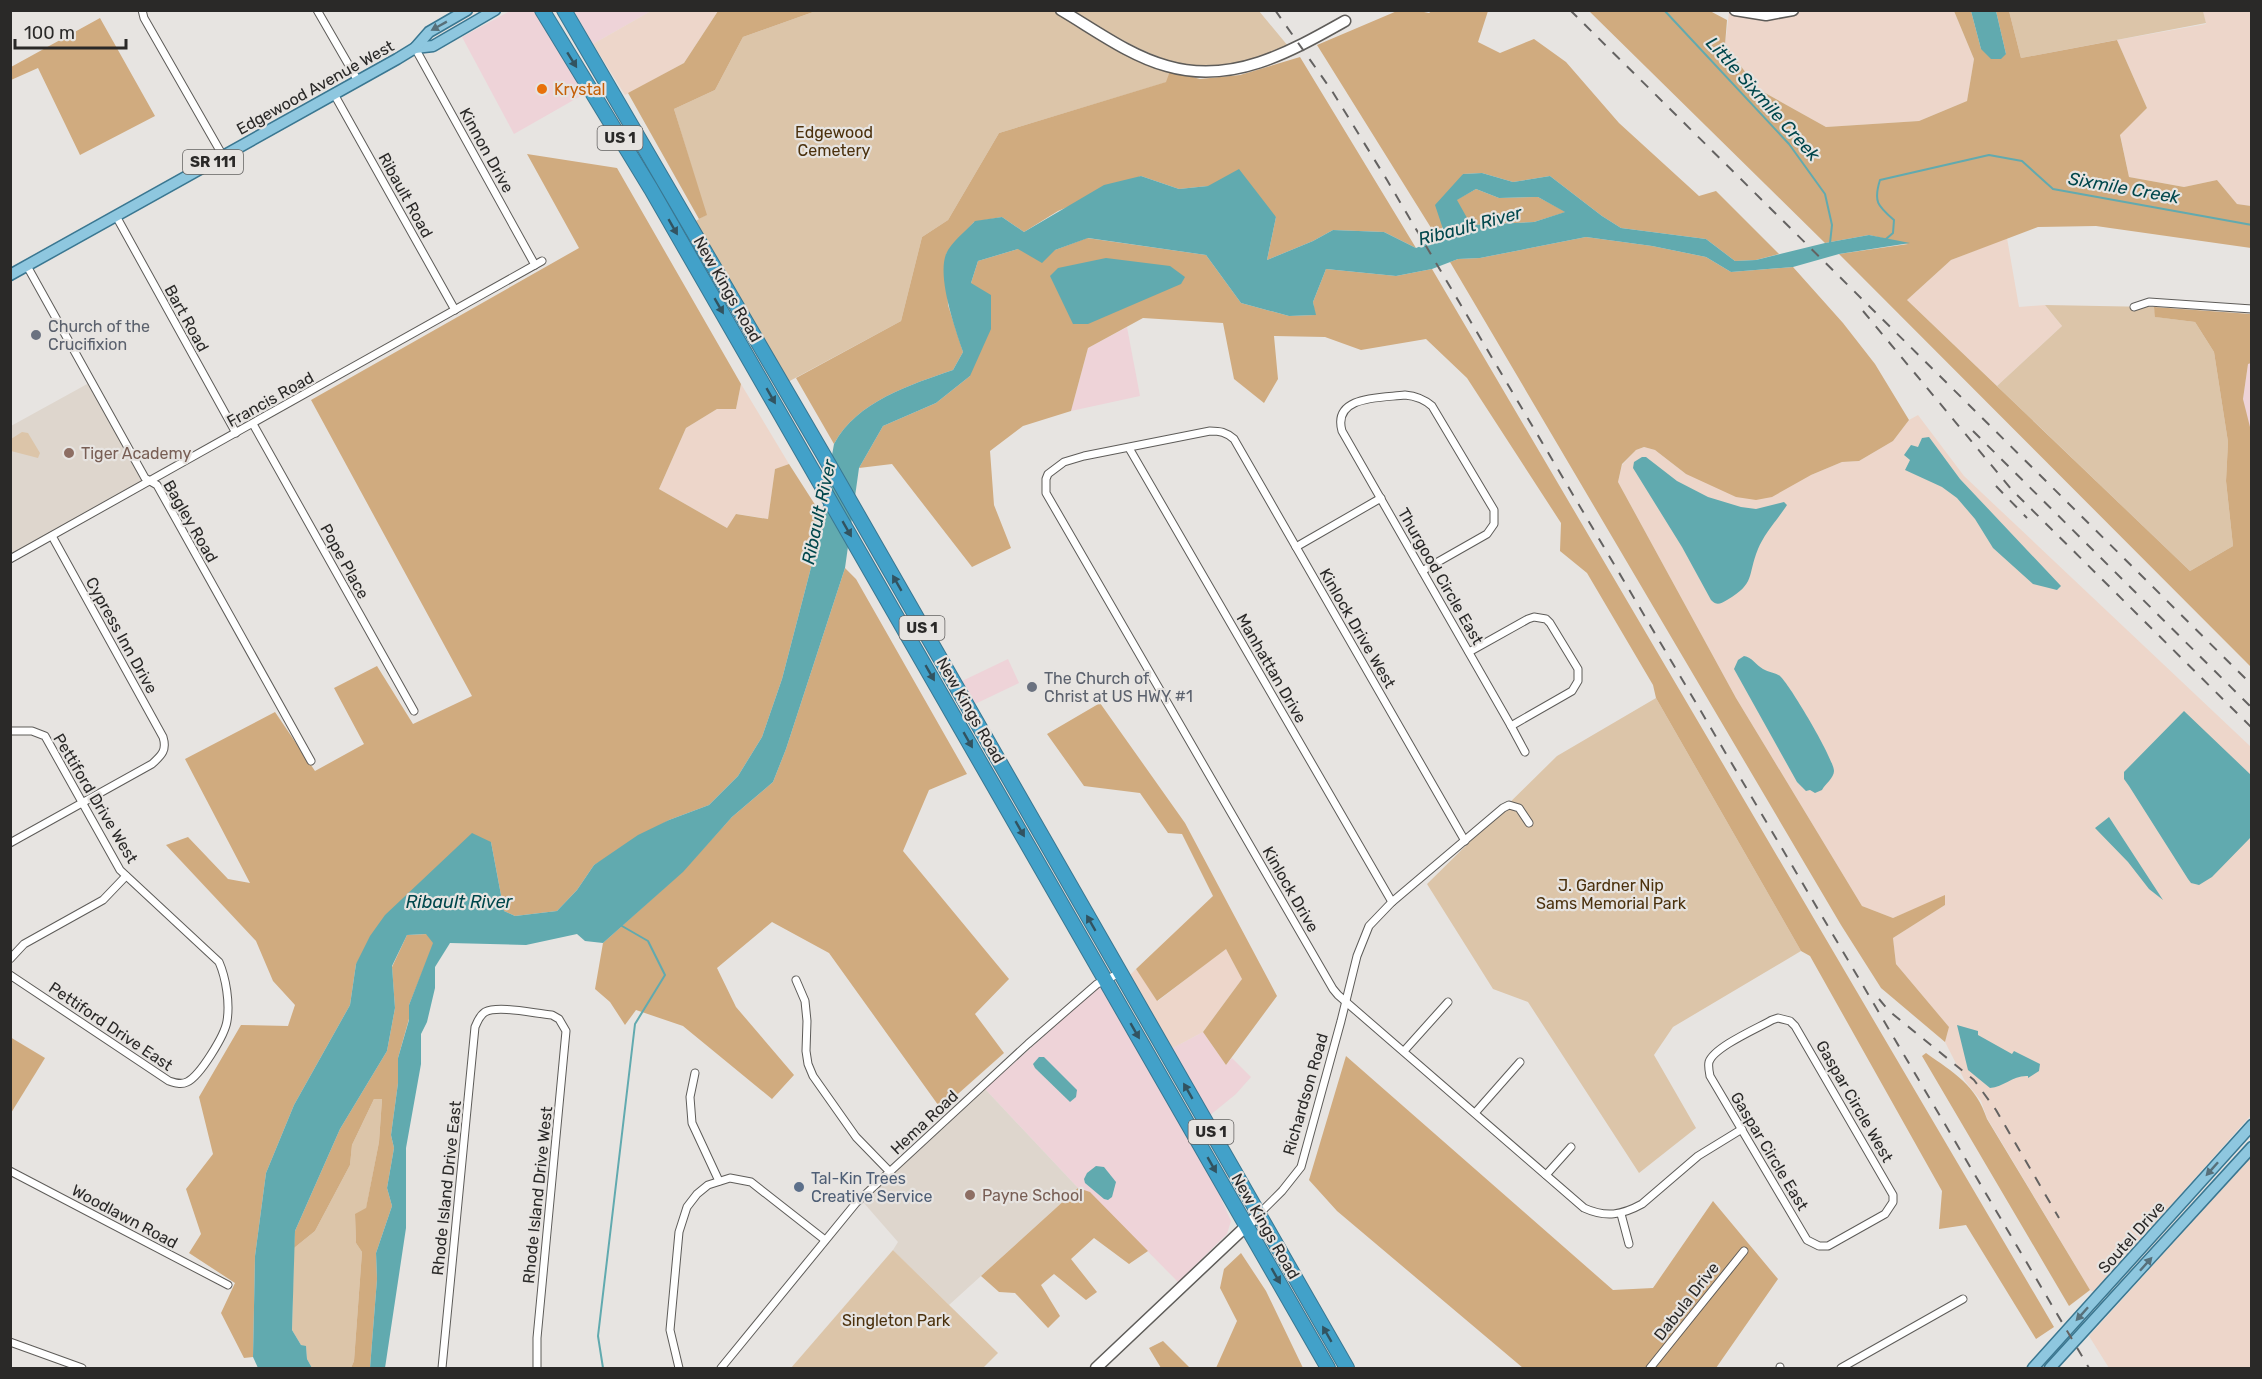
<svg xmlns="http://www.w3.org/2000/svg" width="2262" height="1379" viewBox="0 0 2262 1379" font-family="Rubik,sans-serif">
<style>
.commercial{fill:#eed3d8}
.industrial{fill:#edd6ca}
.built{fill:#ded6cd}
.green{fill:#dcc5a9}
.forest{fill:#d0ab7f}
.water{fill:#61aaaf;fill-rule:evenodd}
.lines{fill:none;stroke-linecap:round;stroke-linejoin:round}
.stream{stroke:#61aaaf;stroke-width:2}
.street-casing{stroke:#5e5c59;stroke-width:9}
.secondary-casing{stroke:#5e5c59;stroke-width:13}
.primary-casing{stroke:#3a7791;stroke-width:13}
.highway-casing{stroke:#3a7791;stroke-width:16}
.street{stroke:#fff;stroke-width:7}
.secondary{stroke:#fff;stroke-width:10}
.primary{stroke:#8ec7df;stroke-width:10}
.highway{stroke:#42a1c9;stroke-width:14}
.rail{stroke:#646261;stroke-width:2;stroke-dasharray:10 10;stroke-linecap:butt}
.oneway{fill:#57707a}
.oneway2{fill:#325360}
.food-dot{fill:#e8710a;stroke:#e7e4e1;stroke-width:2}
.worship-dot{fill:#6b7280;stroke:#e7e4e1;stroke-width:2}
.education-dot{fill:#8d6e63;stroke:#e7e4e1;stroke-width:2}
.service-dot{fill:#5c6f8a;stroke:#e7e4e1;stroke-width:2}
.labels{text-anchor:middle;stroke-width:4.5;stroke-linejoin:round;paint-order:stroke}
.shield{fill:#e7e4e1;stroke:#636160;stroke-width:1.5}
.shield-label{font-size:15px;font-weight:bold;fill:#2a2928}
.street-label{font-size:16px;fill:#2a2928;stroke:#e7e4e1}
.food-label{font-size:16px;fill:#c56008;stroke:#e7e4e1;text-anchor:start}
.park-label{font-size:16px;fill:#4b310d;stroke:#e7e4e1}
.worship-label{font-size:16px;fill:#5b616d;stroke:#e7e4e1;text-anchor:start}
.education-label{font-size:16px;fill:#785e54;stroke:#e7e4e1;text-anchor:start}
.service-label{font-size:16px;fill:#4e5e75;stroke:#e7e4e1;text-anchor:start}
.water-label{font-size:18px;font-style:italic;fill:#00474c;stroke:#e7e4e1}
</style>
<rect width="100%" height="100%" fill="#e7e4e1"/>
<g class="commercial">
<path d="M510,11H531L537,13L586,93L514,134L462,37Z"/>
<path d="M574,11H651L593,44Z"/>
<path d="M1127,327L1140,396L1071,411L1088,348Z"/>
<path d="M2248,363H2251V435L2243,399Z"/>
<path d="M1008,659L1019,683L973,705L960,682Z"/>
<path d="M1102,984L1207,1167L1231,1221L1227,1234L1178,1282L1090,1193L1078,1188L985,1089Z"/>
<path d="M1203,1032L1226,1065L1232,1058L1251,1077L1236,1094L1209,1116L1171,1049Z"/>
</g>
<g class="industrial">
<path d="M1804,10L1954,11L1974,59L1967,101L1919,121L1826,127L1758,89L1725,45L1729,13L1749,18L1771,19L1791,16Z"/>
<path d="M651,11H718L684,63L625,95L593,44Z"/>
<path d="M2203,11H2251V206L2237,204L2217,180L2184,187L2129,177L2120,134L2147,108L2117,40L2206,24Z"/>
<path d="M2007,238L2019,307L2045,305L2062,326L1997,386L1907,300L1951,260Z"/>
<path d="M741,384L789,464L775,469L768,519L737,514L727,528L659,489L686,428L717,409H736Z"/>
<path d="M1918,415L1964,476L2251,747V1115L2094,1292L2090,1290L1987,1118L1981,1101L1965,1081L1945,1042L1949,1027L1896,964L1893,938L1945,905V896L1893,918L1862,906L1736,698L1618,482L1622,465L1636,450L1644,447L1655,450L1686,474L1811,475L1842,462L1859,461L1893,441L1909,420Z"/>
<path d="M1226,948L1242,979L1203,1032L1171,1049L1129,976L1136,969L1158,1001Z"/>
<path d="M2251,1157V1368H2109L2089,1336Z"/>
</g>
<g class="built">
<path d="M89,383L143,481L11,556V426Z"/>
<path d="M985,1089L1078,1188L949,1305L893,1250L898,1242L863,1202Z"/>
</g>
<g class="green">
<path d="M816,11H1054L1147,63L1170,71L1167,82L999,133L948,220L922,237L901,321L786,383L694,222L706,215L674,109L715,90L743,37Z"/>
<path d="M1071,11H1259L1288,46C1194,89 1153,57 1071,11Z"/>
<path d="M2009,11H2203L2206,23L2021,58Z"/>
<path d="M2045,305L2154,307L2156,317L2195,322L2214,352L2228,442L2226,481L2233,546L2190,571L1997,386L2062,326Z"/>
<path d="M22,432L28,433L40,453L38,458L11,451V439Z"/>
<path d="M1656,698L1801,951L1673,1027L1654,1055L1696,1128L1639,1173L1528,1002L1493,989L1427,884L1557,756Z"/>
<path d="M374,1099H382L379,1142L366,1209L355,1215L356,1243L362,1252L354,1361L351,1368H312L307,1359L306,1347L301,1345L292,1330L294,1248L315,1231L350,1165L352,1145Z"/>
<path d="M893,1250L998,1353L983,1368H791Z"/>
</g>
<g class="forest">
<path d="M1433,10L1488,11L1478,42L1500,53L1534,39L1566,62L1619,123L1699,196L1716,191L1779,254L1756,260L1735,261L1706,239L1621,228L1602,216L1550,176L1513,182L1482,173L1463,174L1438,239L1317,45L1397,11H1419L1429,13Z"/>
<path d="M718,11H816L743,37L715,90L674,109L707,215L699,219L628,93L684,63Z"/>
<path d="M1589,11H1710L1727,20L1725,45L1758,89L1826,127L1919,121L1967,101L1974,59L1954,11H1971L1981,49L2006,54L1996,11H2009L2021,58L2117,40L2147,108L2120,135L2129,177L2184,187L2217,180L2237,204L2251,206V248L2096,226L2038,227L1951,260L1907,300L2190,571L2233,546L2226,481L2228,442L2214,352L2195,322L2155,317L2154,307L2251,314V363L2248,364L2243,399L2252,435L2251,667L1839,254L1908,244L1869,235L1825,243Z"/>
<path d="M100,18L155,116L80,155L38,68L11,80V67Z"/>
<path d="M1300,57L1416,248L1384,232L1333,230L1313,241L1267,260L1276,217L1208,186L1179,189L1141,176L1058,211L1024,232L1002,217L974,222L946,254L948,305L963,352L953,370C910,385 857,401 834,444L796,378L901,321L922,237L948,220L999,133L1166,82L1170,71L1200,79L1240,75Z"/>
<path d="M527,154L617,168L741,384L736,409H717L686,428L659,489L727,528L736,514L768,519L775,469L789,464L821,514L814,556L782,679L762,737L738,776L709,805L669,820L594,865L577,890L557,911L515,916L504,911L491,842L356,964L350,1005L294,1105L266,1173L255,1256L253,1357L244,1358L221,1313L235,1283L189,1253L201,1234L186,1189L213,1154L199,1097L241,1025L288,1026L295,1005L273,981L256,941L166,845L188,837L228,879L250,883L185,759L275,712L315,771L364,744L334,688L377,666L413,724L472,696L311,400L579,248Z"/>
<path d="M1476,189L1499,198L1538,197L1566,212L1534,222L1470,225L1456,200Z"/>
<path d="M1586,237L1652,246L1706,257L1731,272L1793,267L1843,323L1875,364L1909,420L1893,441L1859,461L1842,462L1811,475L1772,497L1756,500L1736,497L1686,474L1655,450L1644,447L1636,450L1622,464L1618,482L1736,698L1862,906L1893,918L1945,895V905L1893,938L1896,964L1949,1027L1945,1042L1881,988L1841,925L1450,262L1458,259L1480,258Z"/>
<path d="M1087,238L1206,255L1241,303L1289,316L1315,315L1313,302L1326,269L1396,276L1432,269L2054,1327L2036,1339L1966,1225L1939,1229L1942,1191L1810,956L1801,951L1656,698L1653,685L1587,573L1560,551L1561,523L1467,378L1426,339L1361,350L1325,337L1274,336L1278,379L1264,403L1234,379L1223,323L1143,318L1088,348L1071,411L1023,426L990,451L994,505L1011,548L972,567L892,464L859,468L883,426L936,403L970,376L971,283L978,261L1018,249L1055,250Z"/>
<path d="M845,568L856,579L967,774L929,790L903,851L1009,979L975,1014L1004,1053L941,1109L829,953L772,922L717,968L736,1007L794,1075L772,1099L683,1026L636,1010L625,1025L610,1002L595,989L603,943L682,872L732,817L773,782L786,749Z"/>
<path d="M1100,703L1185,823L1277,996L1226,1065L1203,1032L1242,979L1226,949L1157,1001L1136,969L1213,896L1182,834L1168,833L1140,793L1084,786L1047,734Z"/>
<path d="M427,934L434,943L409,1005V1019L398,1058V1083L391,1135L394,1148L387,1188L392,1206L376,1253L377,1279L370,1368H351L354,1361L362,1252L356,1243L355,1214L366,1208L379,1142L382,1099H374L352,1145L350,1165L315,1231L294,1248L295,1231L340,1129L387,1051L395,1008L392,967L407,935Z"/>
<path d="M10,1037L45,1058L11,1113H10Z"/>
<path d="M1926,1053C1954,1073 1976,1085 1987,1119L2090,1290L2069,1306L1922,1056Z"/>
<path d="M1346,1056L1613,1290L1653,1288L1713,1201L1778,1279L1716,1368H1523L1337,1211L1309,1180Z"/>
<path d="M1078,1188L1090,1192L1148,1251L1129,1264L1094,1238L1071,1259L1097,1292L1086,1300L1054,1274L1041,1285L1060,1316L1048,1328L1015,1293L999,1292L981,1276Z"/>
<path d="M1241,1253L1266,1291L1303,1368H1216L1237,1321L1220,1288L1224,1269Z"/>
<path d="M1163,1341L1190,1368H1161L1149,1348Z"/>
</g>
<g class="water">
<path d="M1971,11H1996L2006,54L2001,59H1991L1981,49Z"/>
<path d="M1239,169L1276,217L1267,260L1313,241L1333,230L1384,232L1416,248L1438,239L1443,229L1435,205L1463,174L1482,173L1513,182L1550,176L1602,216L1621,228L1706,239L1735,261L1756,260L1825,243L1869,235L1910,243L1839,254L1793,267L1731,272L1706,257L1652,246L1586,237L1480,258L1458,259L1432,269L1396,276L1326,269L1313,302L1316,315L1289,316L1241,303L1206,255L1088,238L1055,250L1042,263L1018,249L978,261L971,283L991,295V329L970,376L936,403L883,426L859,468L845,568L786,749L773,782L732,817L683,872L603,943L585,941L577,934L526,945L450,943L435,967V988L427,1022L421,1034V1064L406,1148V1228L385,1368H370L377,1279L376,1253L392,1206L387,1188L394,1148L391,1135L398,1083V1058L409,1020V1005L433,943L426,934L407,935L392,966L395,1008L387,1051L340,1129L295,1231L292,1330L301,1345L306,1346L307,1359L312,1368H258L253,1357L255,1256L266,1173L294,1105L350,1005L356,964L370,936L385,915L472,833L491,842L504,911L515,916L557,911L577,890L594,865L638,835L669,820L709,805L738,776L762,737L782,679L814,556L834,444C857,401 910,385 953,370L963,352C955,328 937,278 946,254C951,242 966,231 975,221L1002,217L1024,232L1104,185L1141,176L1179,189L1208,186ZM1476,189L1499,198L1538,197L1565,212L1534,222L1471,225L1457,200Z"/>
<path d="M1106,258L1170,266L1185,277L1181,284L1088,324H1073L1050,276L1058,268Z"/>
<path d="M1929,437L1960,479L2061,586L2057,590L2033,584L1993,548L1975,519L1957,498L1942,487L1905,470L1910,460L1904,455L1911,445L1918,447L1922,438Z"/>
<path d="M1642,457H1646L1677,481L1708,497L1741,507L1756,509L1784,502L1787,505C1778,519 1764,534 1758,549C1747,576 1756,583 1727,600C1720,604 1717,606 1711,600L1682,547L1633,468L1634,462Z"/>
<path d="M1744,656C1752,657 1756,665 1763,669C1768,672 1776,673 1780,676C1790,685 1834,759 1834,771C1834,778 1825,784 1822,790L1815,793L1810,790L1806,791L1797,782L1734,669L1738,660Z"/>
<path d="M2184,711L2251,775V837L2212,877L2199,885L2191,883L2188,879L2129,786L2124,779V772Z"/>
<path d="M2109,817L2163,900L2149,889L2128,862L2095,828Z"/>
<path d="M1957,1025L1978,1031V1035L2012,1054L2014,1051L2040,1064L2039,1071L2028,1078V1076C2013,1075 2004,1087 1990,1088L1968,1070Z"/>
<path d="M1039,1057H1044L1077,1090L1076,1097L1070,1102L1035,1068L1033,1064Z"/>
<path d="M1096,1166L1104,1167L1116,1182L1112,1197L1108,1200L1104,1199L1085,1183L1084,1179L1087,1173Z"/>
</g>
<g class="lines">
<g class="stream">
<path d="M1664,10L1789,144L1825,194L1832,225L1830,243"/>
<path d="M1886,239L1893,233L1894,220C1878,206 1873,202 1880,180L1989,155L2022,161L2053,189L2252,225"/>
<path d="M603,1368L598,1336L635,1024L665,975L648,941L622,926"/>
</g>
<defs>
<g id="street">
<path d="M142,10L144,18L223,156"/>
<path d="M317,10L358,81"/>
<path d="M415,48L535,265"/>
<path d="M334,94L455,310"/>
<path d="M116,216L236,433"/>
<path d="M27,266L145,478L157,485L311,761"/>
<path d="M2134,307L2149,302L2252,309"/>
<path d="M253,424L414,711"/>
<path d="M1129,448L1392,902"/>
<path d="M1296,547L1381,498"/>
<path d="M10,559L542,261"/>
<path d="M1422,571L1487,534L1494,524V510L1432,406C1424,399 1416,396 1405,395C1382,398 1332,395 1342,431L1511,726L1525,752"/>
<path d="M1469,652L1528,619L1534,617L1546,619L1550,623L1578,669V681L1572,691L1511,726"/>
<path d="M10,731H32L45,736L120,870L219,962C226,978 230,1003 227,1021C225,1035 200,1076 187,1082C181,1085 175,1083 169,1081L10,975"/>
<path d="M1465,841L1234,439C1226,432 1220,431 1210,431L1084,456L1064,462L1048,474L1046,479V493L1333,989L1338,995L1584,1208C1606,1218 1622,1215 1642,1204L1698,1156L1742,1129"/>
<path d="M10,843L152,764C162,755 167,750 163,737L52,536"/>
<path d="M10,959L24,944L103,900L126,876"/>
<path d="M796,980L805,1001L807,1021L806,1051L808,1064L813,1076L856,1137L890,1172"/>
<path d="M1778,1018L1790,1021L1795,1026L1893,1195V1202L1885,1214L1828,1246H1819L1807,1240L1710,1076C1709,1071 1708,1066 1709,1062C1714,1047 1758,1028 1772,1020Z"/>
<path d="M1404,1051L1448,1002"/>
<path d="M695,1073L690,1097L692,1123L719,1181"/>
<path d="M1475,1113L1520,1062"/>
<path d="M10,1171L228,1285"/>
<path d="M1546,1175L1571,1147"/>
<path d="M1259,1214L1282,1191L1301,1167L1341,1021L1357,956L1369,926L1392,902L1503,808L1509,805L1519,808L1529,823"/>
<path d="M1621,1214L1629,1244"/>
<path d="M10,1342L82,1368"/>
<path d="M442,1368L475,1027C478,1021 479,1016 485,1012C499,1005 536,1014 552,1015L559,1019L566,1031L537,1338V1368"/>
<path d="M679,1368L670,1330L679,1232L687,1207L697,1194L708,1185L730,1178L751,1182L825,1240"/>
<path d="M721,1368L856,1203L1028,1044L1097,984L1120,973"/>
<path d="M1650,1368L1744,1251"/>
<path d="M1780,1368V1367"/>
<path d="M1841,1368L1963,1299"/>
</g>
<g id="secondary">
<path d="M1061,10C1095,30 1130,56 1167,66C1232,85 1290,52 1345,21"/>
<path d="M1735,10L1766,15L1793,10"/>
<path d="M1096,1368L1259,1214"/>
</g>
<g id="primary">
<path d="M415,48L433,46L495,10"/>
<path d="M10,275L397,59L415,48L429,32L467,10"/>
<path d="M2033,1368L2252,1125"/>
<path d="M2050,1368L2252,1147"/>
</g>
<g id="highway">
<path d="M542,10L651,189L1328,1368"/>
<path d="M564,10L823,454L1347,1368"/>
</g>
</defs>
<use href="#street" class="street-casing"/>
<use href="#secondary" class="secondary-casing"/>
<use href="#primary" class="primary-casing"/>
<use href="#highway" class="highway-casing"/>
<use href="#street" class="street"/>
<use href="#secondary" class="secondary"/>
<use href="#primary" class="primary"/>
<use href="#highway" class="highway"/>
<g class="rail">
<path d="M1275,10L1332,91L1387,180L2089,1368"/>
<path d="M1570,10L2252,685"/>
<path d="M1863,311L2012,490L2252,728"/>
<path d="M1973,431L2252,708"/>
<path d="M1996,486L2027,518"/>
<path d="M1879,999L1889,1011L1974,1080L1996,1110L2059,1218"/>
</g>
</g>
<defs><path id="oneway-solid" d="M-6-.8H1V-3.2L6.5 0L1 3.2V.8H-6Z" transform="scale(1.5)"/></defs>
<g class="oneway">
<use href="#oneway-solid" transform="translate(439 26) rotate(151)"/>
<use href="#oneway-solid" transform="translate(2212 1169) rotate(132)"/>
<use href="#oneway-solid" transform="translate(2146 1264) rotate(-48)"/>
<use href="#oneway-solid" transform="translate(2082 1314) rotate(132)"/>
</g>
<g class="oneway2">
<use href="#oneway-solid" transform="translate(572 60) rotate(58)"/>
<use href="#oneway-solid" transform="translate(673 227) rotate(60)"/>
<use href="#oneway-solid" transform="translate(719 306) rotate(60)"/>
<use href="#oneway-solid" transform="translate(771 396) rotate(60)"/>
<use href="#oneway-solid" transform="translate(847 529) rotate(60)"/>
<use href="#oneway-solid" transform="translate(897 583) rotate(-120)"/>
<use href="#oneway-solid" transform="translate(930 673) rotate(60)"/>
<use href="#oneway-solid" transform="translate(968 740) rotate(60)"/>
<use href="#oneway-solid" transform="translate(1020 829) rotate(60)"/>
<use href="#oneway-solid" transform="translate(1091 923) rotate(-120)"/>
<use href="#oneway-solid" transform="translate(1135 1031) rotate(60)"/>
<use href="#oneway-solid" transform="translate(1188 1091) rotate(-120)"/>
<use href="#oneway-solid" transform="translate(1212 1165) rotate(60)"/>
<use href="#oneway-solid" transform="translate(1276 1276) rotate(60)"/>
<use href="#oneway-solid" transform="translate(1327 1334) rotate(-120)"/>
</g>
<circle class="food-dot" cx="542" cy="89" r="6"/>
<g class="worship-dot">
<circle cx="36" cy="335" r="6"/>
<circle cx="1032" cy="687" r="6"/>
</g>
<g class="education-dot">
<circle cx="69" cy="453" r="6"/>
<circle cx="970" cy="1195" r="6"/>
</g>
<circle class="service-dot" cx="799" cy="1187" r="6"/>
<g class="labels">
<g class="shield">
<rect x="597.5" y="126" width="45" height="24" rx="4.5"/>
<rect x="183" y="150" width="60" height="24" rx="4.5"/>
<rect x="899.5" y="616" width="45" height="24" rx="4.5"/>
<rect x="1188.5" y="1120" width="45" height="24" rx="4.5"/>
</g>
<g class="shield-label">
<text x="620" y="143">US 1</text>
<text x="213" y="167">SR 111</text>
<text x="922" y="633">US 1</text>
<text x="1211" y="1137">US 1</text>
</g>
<g class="street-label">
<text transform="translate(315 87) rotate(-29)" y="6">Edgewood Avenue West</text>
<text transform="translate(487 150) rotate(61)" y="6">Kinnon Drive</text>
<text transform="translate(406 195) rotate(61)" y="6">Ribault Road</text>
<text transform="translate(728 289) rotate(60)" y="6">New Kings Road</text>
<text transform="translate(187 318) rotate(61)" y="6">Bart Road</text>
<text transform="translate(270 399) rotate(-29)" y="6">Francis Road</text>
<text transform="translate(191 521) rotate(60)" y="6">Bagley Road</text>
<text transform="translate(345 561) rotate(61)" y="6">Pope Place</text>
<text transform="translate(1441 576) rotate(60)" y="6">Thurgood Circle East</text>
<text transform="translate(1358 628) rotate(60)" y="6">Kinlock Drive West</text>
<text transform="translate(122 635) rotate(61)" y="6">Cypress Inn Drive</text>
<text transform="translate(1272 668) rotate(60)" y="6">Manhattan Drive</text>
<text transform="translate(971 710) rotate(60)" y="6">New Kings Road</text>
<text transform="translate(96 798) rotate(59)" y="6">Pettiford Drive West</text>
<text transform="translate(1291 889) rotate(60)" y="6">Kinlock Drive</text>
<text transform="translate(111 1026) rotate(34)" y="6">Pettiford Drive East</text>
<text transform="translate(1305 1094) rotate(-74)" y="6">Richardson Road</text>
<text transform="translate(1855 1101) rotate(60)" y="6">Gaspar Circle West</text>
<text transform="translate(924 1122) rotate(-43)" y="6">Hema Road</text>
<text transform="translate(1770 1151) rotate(59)" y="6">Gaspar Circle East</text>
<text transform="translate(446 1188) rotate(-84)" y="6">Rhode Island Drive East</text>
<text transform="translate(537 1195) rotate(-84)" y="6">Rhode Island Drive West</text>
<text transform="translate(125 1216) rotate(28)" y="6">Woodlawn Road</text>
<text transform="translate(1266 1226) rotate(60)" y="6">New Kings Road</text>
<text transform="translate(2131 1237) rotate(-48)" y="6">Soutel Drive</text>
<text transform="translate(1686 1301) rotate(-52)" y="6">Dabula Drive</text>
</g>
<g class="food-label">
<text x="554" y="95">Krystal</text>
</g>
<g class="park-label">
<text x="834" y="138">Edgewood<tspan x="834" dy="18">Cemetery</tspan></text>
<text x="1611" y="891">J. Gardner Nip<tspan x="1611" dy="18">Sams Memorial Park</tspan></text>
<text x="896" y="1326">Singleton Park</text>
</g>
<g class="worship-label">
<text x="48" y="332">Church of the<tspan x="48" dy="18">Crucifixion</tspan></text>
<text x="1044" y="684">The Church of<tspan x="1044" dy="18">Christ at US HWY #1</tspan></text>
</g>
<g class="education-label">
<text x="81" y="459">Tiger Academy</text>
<text x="982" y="1201">Payne School</text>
</g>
<g class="service-label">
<text x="811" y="1184">Tal-Kin Trees<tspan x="811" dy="18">Creative Service</tspan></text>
</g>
<g class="water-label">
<text transform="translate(1763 99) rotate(48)" y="6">Little Sixmile Creek</text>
<text transform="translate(2124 188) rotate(10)" y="6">Sixmile Creek</text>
<text transform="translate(1470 226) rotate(-15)" y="6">Ribault River</text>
<text transform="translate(819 512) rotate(-78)" y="6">Ribault River</text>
<text x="459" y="908">Ribault River</text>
</g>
</g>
<rect width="2262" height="1379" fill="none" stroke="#2a2928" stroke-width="24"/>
<path d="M15 39v9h111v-9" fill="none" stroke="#2a2928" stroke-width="3"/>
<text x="24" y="39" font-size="18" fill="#2a2928" stroke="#e7e4e1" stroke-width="4.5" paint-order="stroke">100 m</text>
</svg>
